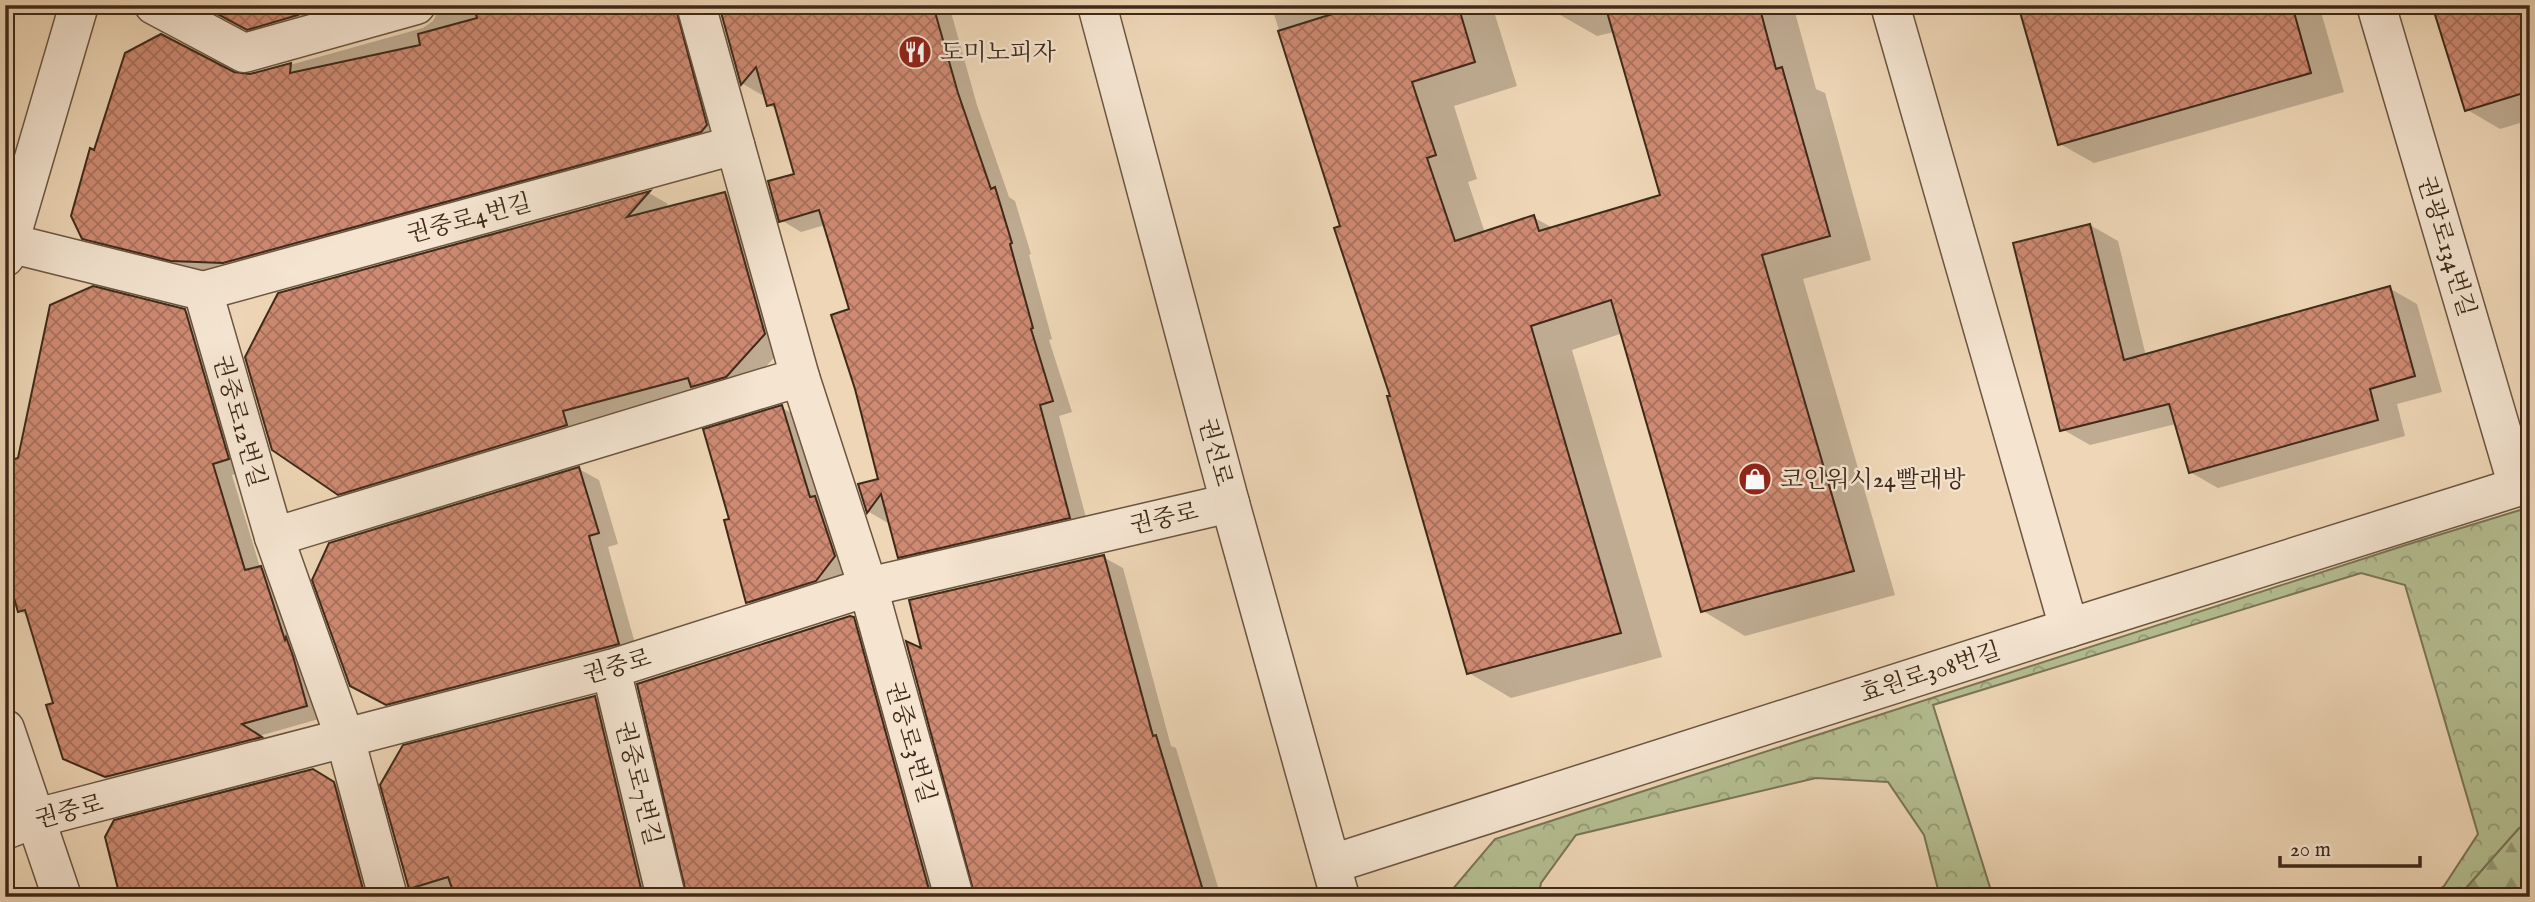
<svg xmlns="http://www.w3.org/2000/svg" width="2535" height="902" viewBox="0 0 2535 902" font-family="'IM FELL English','Noto Serif KR',serif">
<style>
.forest{fill:url(#forest-firs);stroke:#7a7455;stroke-width:2}
.park{fill:url(#park-crowns);stroke:#7a7455;stroke-width:2}
.shadow{fill:#0003}
.building{fill:url(#building-cross-hatch);stroke:#3f2a19;stroke-width:2}
.lines{fill:none;stroke-linecap:round;stroke-linejoin:round}
.minor-casing{stroke:#6b5540;stroke-width:41}
.tertiary-casing{stroke:#6b5540;stroke-width:41}
.minor{stroke:#f4e4d0;stroke-width:38}
.tertiary{stroke:#f4e4d0;stroke-width:38}
.labels{text-anchor:middle;stroke-width:5;stroke-linejoin:round;paint-order:stroke}
.poi-label{font-size:24px;fill:#3f2a19;stroke:#f4e4d0;text-anchor:start}
.street-label{font-size:24px;fill:#3f2a19;stroke:#f4e4d0}
</style>
<defs>
<pattern id="forest-firs" width="22" height="20" patternUnits="userSpaceOnUse" patternTransform="scale(1.75)"><rect width="22" height="20" fill="#b4be91"/><path d="M5 1l3.5 6h-7zM16 11l3.5 6h-7z" fill="#949b76"/></pattern>
<pattern id="park-crowns" width="20" height="18" patternUnits="userSpaceOnUse" patternTransform="scale(1.75)"><rect width="20" height="18" fill="#b4be91"/><path d="M2 6a3 3 0 1 1 6 0M12 15a3 3 0 1 1 6 0" fill="none" stroke="#949b76"/></pattern>
<pattern id="building-cross-hatch" width="8" height="8" patternUnits="userSpaceOnUse" patternTransform="scale(1.75)"><rect width="8" height="8" fill="#ce8a72"/><path d="M0 0l8 8M0 8l8-8" fill="none" stroke="#a9715d"/></pattern>
</defs>
<rect width="100%" height="100%" fill="#eed6b6"/>
<filter id="stains"><feTurbulence type="fractalNoise" baseFrequency=".00286" numOctaves="4"/><feColorMatrix values="0 0 0 0 .2 0 0 0 0 .09 0 0 0 0 .02 0 0 0 .5 -.17"/></filter>
<radialGradient id="worn" r=".72"><stop offset=".6" stop-color="#630" stop-opacity="0"/><stop offset="1" stop-color="#630" stop-opacity=".3"/></radialGradient>
<path class="forest" d="M2530,823V897H2458L2519,828Z"/>
<path class="park" d="M2530,507V823L2519,828L2458,897H2428L2444,886L2478,834L2405,585L2361,573L1933,705L1993,897H1940L1924,835L1888,782L1816,778L1576,835L1541,883L1538,897H1446L1495,839L2409,544Z"/>
<g class="shadow">
<path d="M203,5H392L268,40Z"/>
<path d="M439,5H697L726,137L244,273L193,271L104,249L84,237L95,152L233,74L250,76L423,28L433,21L439,10Z"/>
<path d="M720,5H949L977,105L1009,197L1015,201L1031,254L1029,255L1052,339L1049,340L1072,412L1059,416L1089,529L919,568L899,556L890,520L888,523L869,512L860,486L880,480L851,310L825,225L801,232L781,220L796,175L778,110L768,105L765,92L762,95L743,84Z"/>
<path d="M1271,5H1492L1517,86L1454,106L1477,179L1468,182L1485,233L1533,217L1553,228L1662,197L1614,32L1597,36L1555,12L1553,5H1793L1816,89L1825,93L1871,260L1803,279L1895,595L1745,636L1703,611L1623,333L1572,350L1662,657L1511,698L1469,673L1392,397L1342,227Z"/>
<path d="M2020,5H2319L2344,92L2094,163L2060,144Z"/>
<path d="M2530,5V120L2500,129L2466,109Z"/>
<path d="M649,193L668,204L663,210L725,193L745,205L785,346L747,387L700,391L581,422L586,436L359,505L339,493L279,295Z"/>
<path d="M2090,225L2118,241L2146,356L2389,288L2417,304L2442,392L2397,404L2405,436L2218,488L2190,472L2176,424L2090,445L2062,429Z"/>
<path d="M185,311L205,323L248,470L232,475L260,567L281,579L326,717L259,736L279,748L127,788L85,769L64,758L55,705L29,616L19,611V459Z"/>
<path d="M781,407L801,419L854,568L836,591L767,613L748,602Z"/>
<path d="M579,469L599,480L618,544L608,547L638,654L408,715L372,696Z"/>
<path d="M1103,557L1123,568L1171,746L1176,748L1221,897H977L924,651Z"/>
<path d="M850,618L873,631L947,897H689Z"/>
<path d="M595,698L615,709L660,897H425L410,888Z"/>
<path d="M313,771L356,797L383,897H128Z"/>
</g>
<g class="building">
<path d="M216,5H300L298,15L247,30L208,9Z"/>
<path d="M473,5H675L707,125L701,132L223,263L171,261L82,239L71,216L90,148L94,150L125,53L161,34L234,72L250,74L291,63L290,73L420,45L418,34L477,18Z"/>
<path d="M719,5H933L958,93L991,189L995,187L1012,243L1010,244L1033,328L1031,329L1053,401L1040,405L1070,518L898,558L881,494L867,513L858,484L878,479L855,389L831,315L849,309L819,210L779,222L768,181L794,174L774,104L767,106L756,67L741,85Z"/>
<path d="M1361,5H1458L1475,62L1412,82L1436,155L1427,158L1455,241L1534,215L1539,231L1660,195L1605,5H1759L1776,69L1782,67L1830,236L1762,255L1854,571L1701,612L1611,300L1531,326L1621,633L1467,674L1387,396H1390L1334,228L1340,226L1278,31Z"/>
<path d="M2018,5H2292L2311,73L2058,145Z"/>
<path d="M2432,5H2530V91L2465,111Z"/>
<path d="M650,191L627,217L725,192L765,334L726,377L691,387L688,378L563,411L567,425L338,495L272,450L245,357L278,293Z"/>
<path d="M2090,224L2124,360L2390,286L2415,376L2370,389L2378,420L2189,473L2169,404L2060,431L2013,243Z"/>
<path d="M93,286L185,309L229,459L213,464L245,570L261,566L285,640L286,637L293,656L307,706L242,724L262,737L105,777L63,759L46,705L53,703L25,610L18,612L5,566V491L11,460L18,458L50,305Z"/>
<path d="M782,405L810,497L815,496L835,556L816,581L746,603L724,520L729,519L703,429Z"/>
<path d="M579,467L599,533L589,536L619,644L386,705L350,686L312,580L329,543Z"/>
<path d="M1104,555L1153,736L1156,735L1205,897H975L906,641L921,648L909,600Z"/>
<path d="M850,616L854,617L931,897H687L637,684Z"/>
<path d="M595,696L643,897H455L448,877L409,889L380,785L403,745Z"/>
<path d="M313,769L334,782L365,897H120L105,837L114,820Z"/>
</g>
<g class="lines">
<defs>
<g id="minor">
<path d="M154,5L244,53L416,5"/>
<path d="M696,5L800,377L868,587L954,897"/>
<path d="M1890,5L2069,628"/>
<path d="M2376,5L2518,487"/>
<path d="M9,243L203,291L274,537L345,738L388,897"/>
<path d="M5,257L79,5"/>
<path d="M203,291L735,145"/>
<path d="M274,537L800,377"/>
<path d="M611,669L666,897"/>
<path d="M5,729L62,897"/>
<path d="M5,830L36,818L611,669L868,587L1230,503"/>
</g>
<g id="tertiary">
<path d="M1097,5L1230,503L1340,897"/>
<path d="M1332,864L2069,628L2530,483"/>
</g>
</defs>
<use href="#minor" class="minor-casing"/>
<use href="#tertiary" class="tertiary-casing"/>
<use href="#minor" class="minor"/>
<use href="#tertiary" class="tertiary"/>
</g>
<defs>
<symbol id="restaurant-disc" viewBox="-11 -11 22 22"><circle r="9.5" fill="#8f2418" stroke="#f4e4d0"/><path d="M-5-6h1v4h1v-4h1v4h1v-4h1v5L-1.5 .5V6h-2V.5L-5-1ZM5-6V6H3V1.5H1.5Q1.5-4 5-6Z" fill="#fff"/></symbol>
<symbol id="shop-disc" viewBox="-11 -11 22 22"><circle r="9.5" fill="#8f2418" stroke="#f4e4d0"/><path d="M-5-2.5h2.3a2.7 3.5 0 0 1 5.4 0H5L5.5 6h-11ZM-1.5-2.5h3a1.5 2.3 0 0 0-3 0Z" fill="#fff"/></symbol>
</defs>
<g fill-rule="evenodd">
<use href="#restaurant-disc" x="896" y="33" width="38" height="38"/>
<use href="#shop-disc" x="1736" y="460" width="38" height="38"/>
</g>
<g class="labels">
<g class="poi-label">
<text x="940" y="60">도미노피자</text>
<text x="1780" y="487">코인워시24빨래방</text>
</g>
<g class="street-label">
<text transform="translate(469 218) rotate(-15)" y="8">권중로4번길</text>
<text transform="translate(2447 246) rotate(73)" y="8">권광로134번길</text>
<text transform="translate(240 421) rotate(74)" y="8">권중로12번길</text>
<text transform="translate(1216 452) rotate(75)" y="8">권선로</text>
<text transform="translate(1164 518) rotate(-13)" y="8">권중로</text>
<text transform="translate(617 666) rotate(-16)" y="8">권중로</text>
<text transform="translate(1930 672) rotate(-18)" y="8">효원로308번길</text>
<text transform="translate(911 742) rotate(74)" y="8">권중로3번길</text>
<text transform="translate(639 783) rotate(76)" y="8">권중로7번길</text>
<text transform="translate(69 811) rotate(-15)" y="8">권중로</text>
</g>
</g>
<rect width="2535" height="902" fill="none" stroke="#eed6b6" stroke-width="28"/>
<rect x="7" y="7" width="2521" height="888" fill="none" stroke="#3f2a19" stroke-width="3.5"/>
<rect x="14" y="14" width="2507" height="874" fill="none" stroke="#3f2a19" stroke-width="2"/>
<path d="M2280 856v10h140v-10" fill="none" stroke="#3f2a19" stroke-width="3.5"/>
<text x="2290" y="856" font-size="21" fill="#3f2a19" stroke="#f4e4d0" stroke-width="5" paint-order="stroke">20 m</text>
<rect width="100%" height="100%" filter="url(#stains)"/>
<rect width="100%" height="100%" fill="url(#worn)"/>
</svg>
